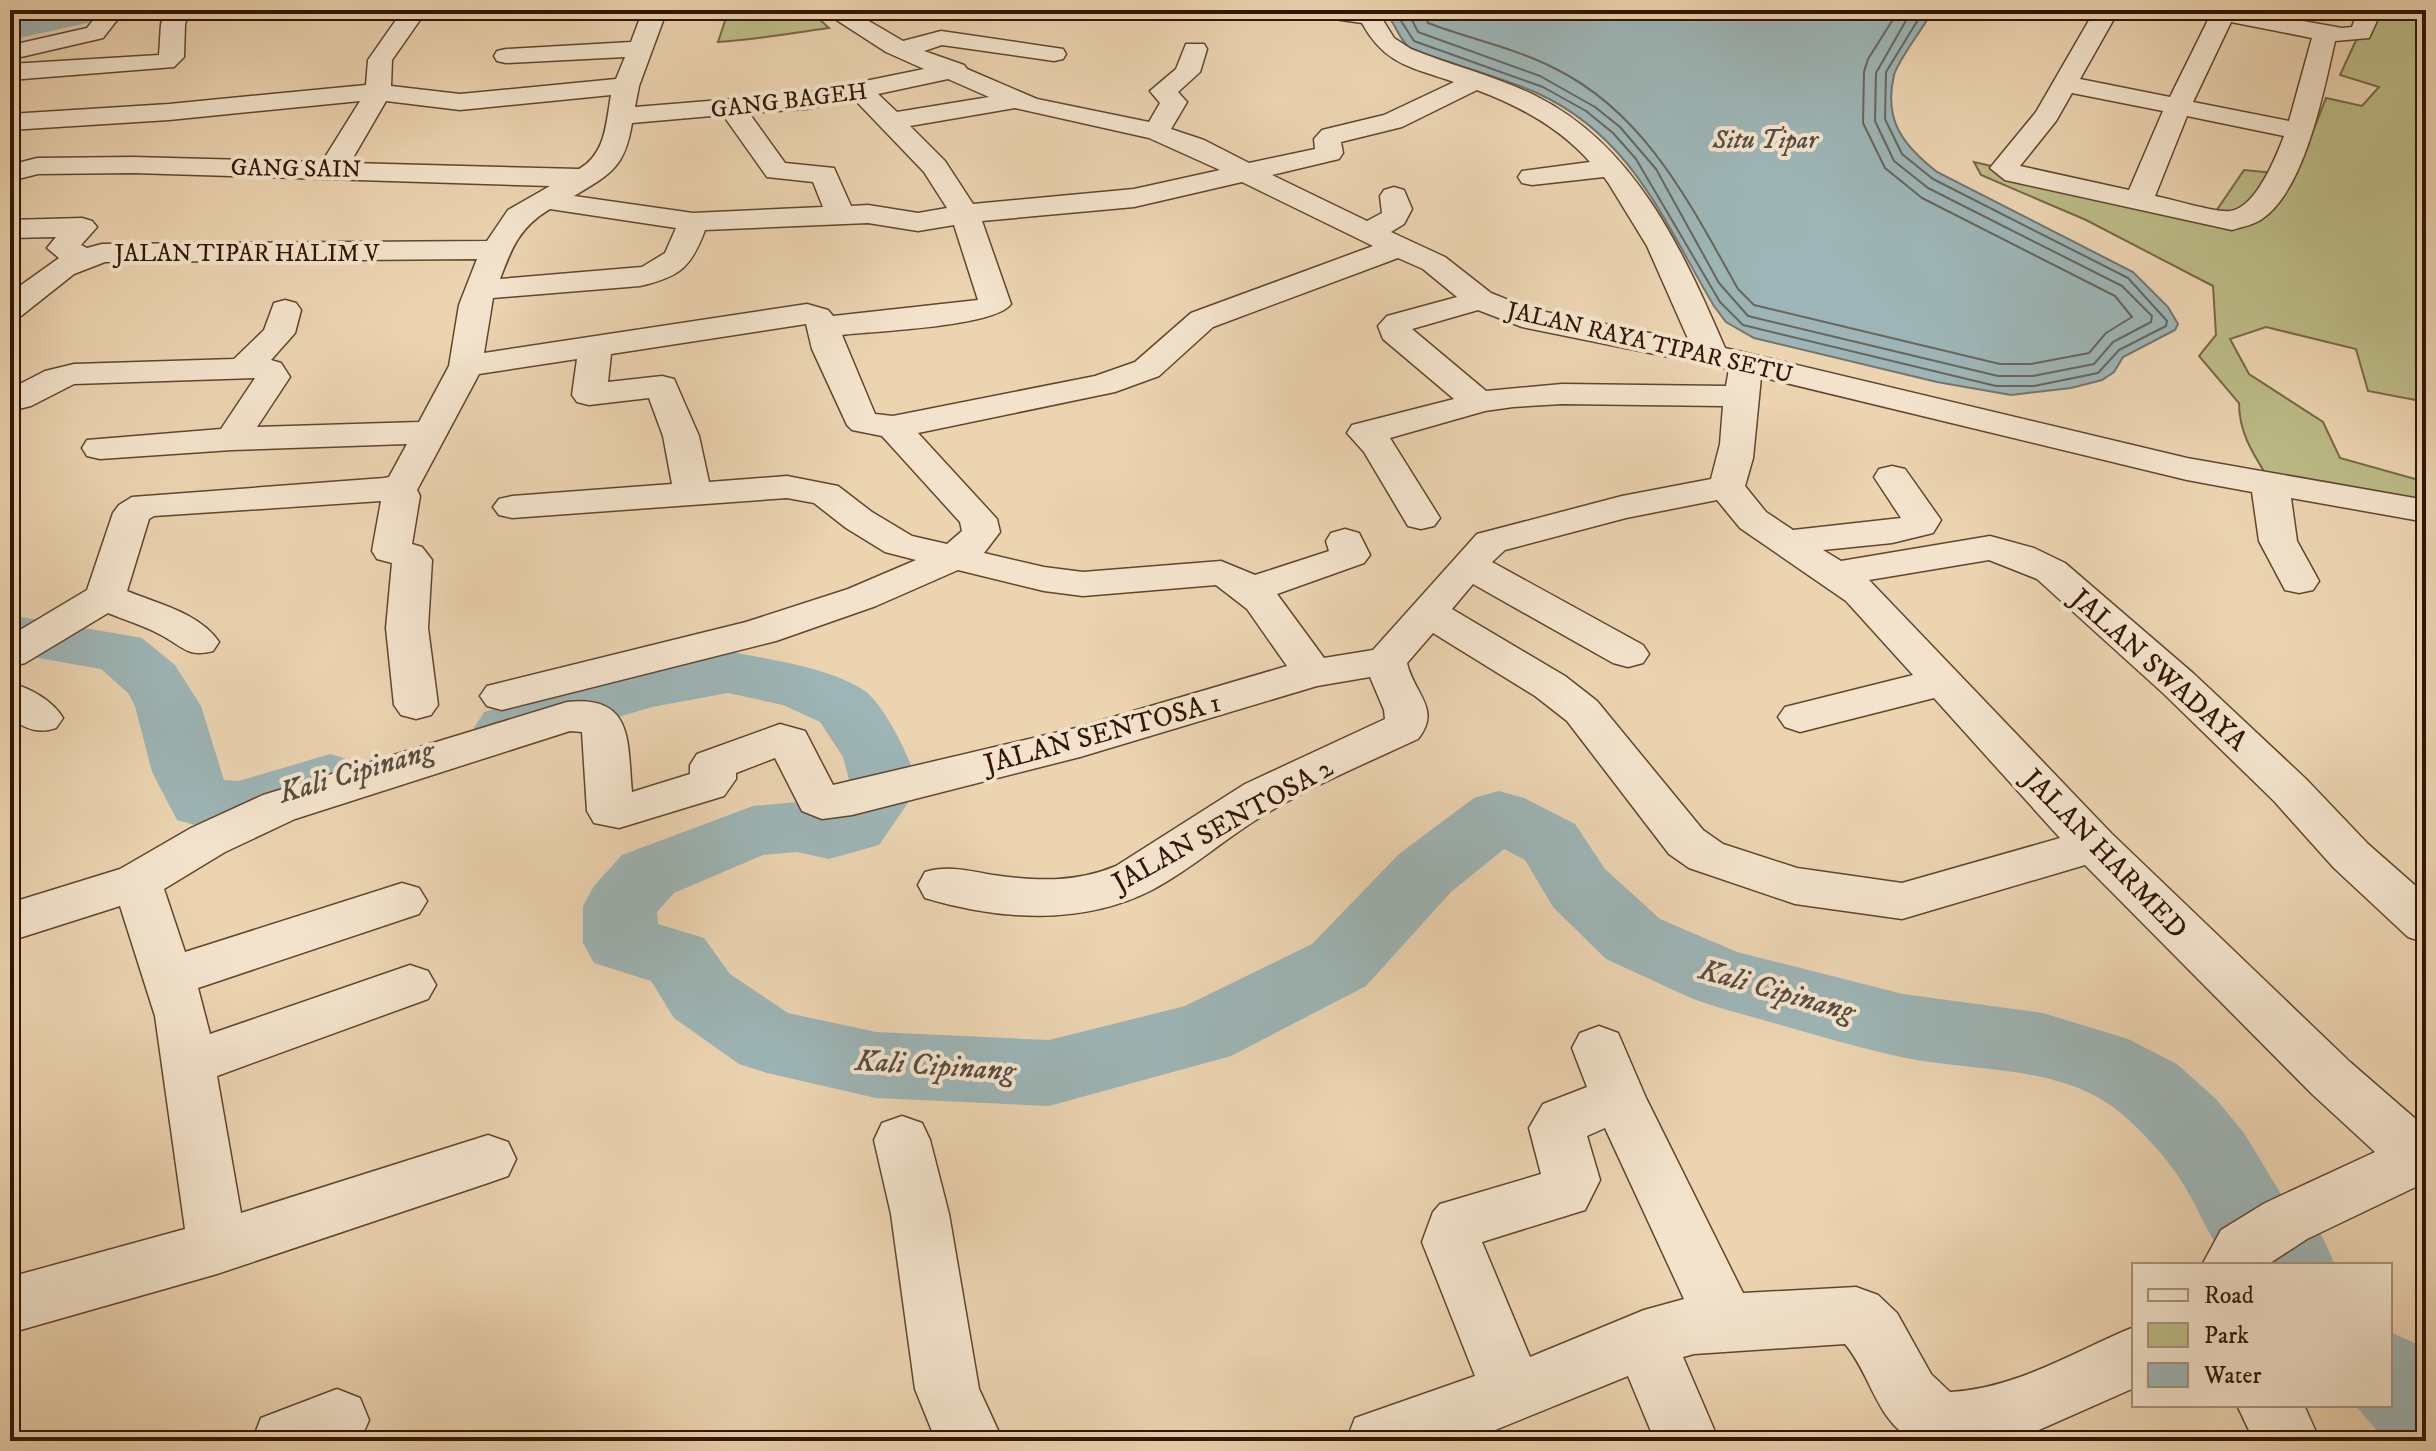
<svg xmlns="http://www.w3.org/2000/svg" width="2436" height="1451" viewBox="0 0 2436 1451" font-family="'IM FELL DW Pica',serif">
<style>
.green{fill:#bcbc88;stroke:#786845;stroke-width:2}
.water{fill:#9db5b6;stroke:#73756e;stroke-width:2}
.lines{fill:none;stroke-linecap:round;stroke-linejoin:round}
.shore{stroke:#68655c;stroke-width:2}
.river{fill:#9db5b6;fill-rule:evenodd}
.minor-casing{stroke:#61452e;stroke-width:3}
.minor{fill:#f3e3cc;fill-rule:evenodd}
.labels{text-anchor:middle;stroke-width:8;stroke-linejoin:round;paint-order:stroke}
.far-street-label{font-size:24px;fill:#331502;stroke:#f3e3cc}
.far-water-label{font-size:26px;font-style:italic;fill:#584d41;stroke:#f3e3cc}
.street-label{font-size:28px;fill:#331502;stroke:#f3e3cc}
.water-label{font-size:30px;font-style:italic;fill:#584d41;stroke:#f3e3cc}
</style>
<rect width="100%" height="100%" fill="#ecd4b1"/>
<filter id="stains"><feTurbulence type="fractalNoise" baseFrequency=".0025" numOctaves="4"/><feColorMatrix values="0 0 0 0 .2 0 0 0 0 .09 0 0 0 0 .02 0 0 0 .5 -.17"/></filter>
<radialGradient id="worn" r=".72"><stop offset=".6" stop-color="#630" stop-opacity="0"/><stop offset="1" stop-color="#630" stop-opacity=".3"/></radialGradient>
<g class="green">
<path d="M724 10H809L829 28C791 33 756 40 718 42L728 12Z"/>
<path d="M2370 10H2426V402L2368 391 2356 349 2266 327 2230 339 2249 374 2323 422 2340 458 2426 482V509L2270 481C2254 455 2239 434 2239 403L2199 356 2216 335 2213 286 2086 220 1981 175 1974 162 2212 217 2244 170 2296 175 2326 98 2362 106 2379 87 2340 75Z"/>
</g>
<path class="water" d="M1374 10H1933C1924 27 1898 60 1894 75 1883 121 1904 146 1937 172L2133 272 2168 307 2178 324 2175 330 2123 357 2114 372 2102 380 2071 388 2011 395 1937 382 1754 338 1726 322 1714 306C1664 222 1632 136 1537 93 1496 75 1452 65 1410 48 1394 36 1397 14 1374 10Z"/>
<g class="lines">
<g class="shore">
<polyline points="1394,10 1414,41 1543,87 1586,111 1613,133 1636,159 1720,302 1743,325 1996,386 2034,386 2098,373 2119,350 2166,326 2167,321 2128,278 1933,179 1902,154 1885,119 1886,72 1924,10"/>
<polyline points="1407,10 1418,32 1540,76 1595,107 1620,127 1656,169 1719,283 1748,316 1998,376 2033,376 2094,364 2113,342 2151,322 2152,316 2122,286 1928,188 1894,161 1875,121 1876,73 1912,10"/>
<path d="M1422 10 1428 23C1470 39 1515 48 1554 68 1646 113 1690 204 1738 289L1754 305 2000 364H2031L2089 353 2106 333 2132 317 2115 296 1922 198 1885 168 1863 123 1864 72 1868 59 1899 10"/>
</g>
<g class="river">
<polygon points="51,10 119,10 114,17 10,40 10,18"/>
<polygon points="10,615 142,638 175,665 201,706 224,780 239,781 330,754 354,761 364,778 354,795 239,829 202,827 177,820 152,772 135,706 128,693 101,669 10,653"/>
<path d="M728 651C769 660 830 667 865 691 886 707 912 762 919 787L879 845 829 859 797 852 763 855 674 893 657 912 658 924 704 938 730 974 788 1013 876 1032 1049 1040 1185 1006 1312 944 1399 854 1474 798 1499 791 1524 798 1575 824 1605 869 1660 919 1737 952 1903 994 2043 1013 2128 1039 2177 1064 2216 1099 2244 1133 2284 1199 2322 1236 2335 1265H2232C2211 1243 2201 1213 2185 1187 2169 1160 2146 1135 2122 1114 2062 1063 1974 1073 1901 1057 1841 1044 1780 1024 1720 1008L1693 999 1606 959 1553 907 1525 860 1504 849 1451 892 1366 986 1231 1056 1049 1106 876 1098 767 1073 739 1064 674 1018 651 981 594 963 583 943V906L594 886 622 855 753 806 797 802 830 808 850 784 843 757 820 722 783 705 728 693 652 707 507 750 484 744 474 728 484 712 646 666Z"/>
<polygon points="2390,1332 2426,1348 2426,1441 2386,1441 2355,1405 2390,1405"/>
</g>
<g class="minor-casing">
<g id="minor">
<polygon points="101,10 143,10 139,15 117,20 103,38 21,57 10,52 12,45 87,28"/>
<polygon points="166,10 190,10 185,24 184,57 174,67 10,80 10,64 159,55 161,24"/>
<path d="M403 10H427L392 60 391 86 460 94 616 79 625 57 506 63 497 61 494 56 497 51 506 49 631 42 643 10H667L639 86 635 107 806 93 924 69 886 52 821 10H850L903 41 941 31 1063 49 1066 54 1063 59 1054 61 942 45 924 51 964 65 967 69 1037 99 1149 122 1160 103 1150 91 1176 69 1186 44H1204L1207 49 1200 72 1178 92 1187 102 1171 129 1204 140 1249 163 1315 149 1314 139 1322 130 1384 115 1454 82C1411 67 1385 65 1362 23L1307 15 1303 10H1370L1378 12 1394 38 1411 49C1452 66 1496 76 1536 96 1636 146 1683 251 1725 348L2187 458 2426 500V522L2291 498 2297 541 2319 581 2313 590 2299 593 2285 590 2259 541 2252 492 2187 480 1761 377 1753 458 1745 486 1766 512 1793 530 1901 518 1874 477 1879 469 1892 466 1905 469 1941 520 1933 533 1892 543 1823 550 1841 561 1990 536 2034 548 2065 563 2194 674 2306 779 2368 844 2426 895V943L2408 937 2334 868 2274 801 2164 694 2037 579 1989 560 1869 580 2111 833 2350 1062 2426 1128V1182L2307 1239 2267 1265H2202L2221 1230 2265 1203 2375 1152 2312 1094 2085 865 1902 919 1795 904 1689 868 1669 854 1567 721 1535 696 1433 633 1407 663C1414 694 1442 709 1418 739 1364 764 1309 787 1259 818 1222 841 1190 870 1152 890 1082 926 998 920 925 898L918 885 925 872C948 865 969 871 993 875 1036 881 1076 883 1116 866L1245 784 1385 719 1384 710 1370 677 1317 686 1080 757 852 815 822 819 802 811 775 758 736 773V779L724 796 619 828 594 823 587 811 582 732 570 731 295 819 225 852 164 889 185 952 402 883 419 888 427 901 419 914 198 988 210 1034 410 965 428 971 436 985 428 999 217 1076 241 1213 488 1135 508 1142 516 1159 508 1176 488 1183 217 1274 10 1333V1277L185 1229 155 1016 120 906 10 941V903L120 869 191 828 263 795 567 702C635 695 627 743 632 792L690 774V765L697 754 780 724 805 731 833 785 1076 728 1287 666 1247 609 1216 585 1083 596 1044 591 958 570 876 606 776 641 502 710 487 706 480 696 487 686 746 622 848 589 916 560 885 552 846 528 814 503 787 498 512 518 499 515 493 507 499 499 512 496 672 484 663 436 649 398 589 405 577 402 572 395 577 359 479 374 417 490 420 496 412 544 422 547 432 560 428 628 438 705 431 715 416 719 401 715 394 705 386 628 392 563 377 559 372 551 381 501 154 516 149 519 127 591C158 604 200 613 219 642L213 651C188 658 182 646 161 635 145 626 125 620 108 613L25 663 10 667V636L87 590 113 513 119 505 132 497 384 478 389 477 407 444 232 450 100 459 87 456 82 448 87 440 221 429 255 378 74 384 31 406 10 411V389L45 371 74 364 234 359 264 330 274 303 285 300 296 303 301 310 295 333 271 360 281 363 290 377 257 427 419 422 449 366 459 305 477 259 105 262 74 274 21 316 10 319V293L59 258 47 248 56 237 10 238V220L82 218 92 221 97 227 81 245 87 248 102 244 487 241 508 210 550 186 133 173 38 174 10 181V165L37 158 133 157 322 162 360 101 169 120 10 130V114L169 104 366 85 368 60ZM948 79 989 97 897 112 878 94ZM1477 90C1520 106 1560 128 1590 162L1522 171 1518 177 1522 183 1532 185 1604 177 1609 184 1647 246 1689 341 1531 309 1491 293 1445 257 1391 232 1404 224 1412 209 1404 190 1394 187 1384 190 1380 196 1382 213 1367 221 1272 175 1339 159 1343 153 1341 142 1402 127ZM611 95C606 123 606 154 579 169L350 163 386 101 460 110ZM854 99 924 172 947 208 918 213 868 205 851 206 834 168 785 163 749 113 806 109ZM1015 108 1149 138 1220 170 1134 189 973 204 945 161 910 126ZM723 115 767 177 813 182 823 207 693 213 574 196C611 174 625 167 632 123ZM1242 182 1373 246 1191 313 1135 362 1095 376 893 416 875 414 842 335C874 331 995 327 1011 304L982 221 1134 207ZM550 209 676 228 665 253 642 267 500 279C512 247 520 227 550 209ZM868 223 918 231 954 225 978 300 833 316 828 310 807 304 484 353 493 298 640 286C679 277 691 268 705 230ZM1398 258 1423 269 1457 297 1387 316 1378 326 1383 339 1454 399 1352 425 1347 433 1364 452 1408 526 1421 529 1434 526 1440 518 1390 438 1485 411 1513 407 1562 404 1723 406 1720 444 1711 479 1622 496 1477 534 1373 650 1324 658 1277 594 1364 563 1370 555 1359 533 1345 529 1331 533 1326 541 1329 551 1255 575 1221 561 1083 572 1044 567 984 553 1000 532 997 519 918 433 1115 392 1159 376 1213 327ZM1478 310 1522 327 1729 369 1726 386 1562 384 1486 391 1412 329ZM806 324 812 349 847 425 852 430 882 436 960 522 962 531 947 544 912 536 872 512 838 486 787 476 709 482 699 436 674 379 662 376 608 382 611 354ZM1717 500 1740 528 1846 601 1913 675 1785 707 1778 717 1785 727 1800 732 1934 698 2060 838 1902 883 1797 868 1723 844 1703 830 1597 701 1565 676 1452 609 1473 584 1613 663 1628 667 1643 663 1649 654 1643 645 1492 562 1505 550 1626 518Z"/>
<polygon points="1088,10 1084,15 1058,16 1054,11"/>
<path d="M2095 10H2119L2080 79 2170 97 2209 18 2195 15 2191 10H2240L2342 28 2352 27 2358 10H2382L2369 38 2335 41C2324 90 2305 190 2262 219 2254 225 2241 227 2232 230L2005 180 1990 168 2036 112ZM2231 22 2312 38 2289 121 2193 102ZM2072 93 2163 111 2129 190 2020 166 2056 121ZM2187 116 2284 136C2276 157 2256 208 2230 211 2216 213 2172 199 2155 196Z"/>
<path d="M10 683C30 688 52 700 63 718L56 728C37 734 27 729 10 718Z"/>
<path d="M1599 1026 1618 1033 1646 1098 1743 1293 1856 1287 1878 1295 1897 1313 1931 1374 1950 1392C2016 1389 2075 1351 2134 1327V1388L2014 1441H1914C1875 1419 1872 1376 1845 1344L1694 1354 1683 1357 1719 1441H1655L1628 1376 1468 1441H1346L1355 1418 1475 1376 1422 1242 1433 1212 1440 1204 1541 1174 1529 1128 1543 1104 1587 1087 1572 1048 1580 1033ZM1605 1128 1684 1299 1644 1310 1530 1357 1482 1242 1585 1210 1600 1180 1587 1136Z"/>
<polygon points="902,1116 922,1123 930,1140 949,1214 979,1389 1003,1441 936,1441 915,1389 891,1214 874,1140 882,1123"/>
<polygon points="337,1389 360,1398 369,1420 360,1441 252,1441 261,1418"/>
<polygon points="2237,1405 2304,1405 2320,1441 2254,1441"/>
</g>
</g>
<use href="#minor" class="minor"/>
</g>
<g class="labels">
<g class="far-street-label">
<text transform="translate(789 100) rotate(-7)" y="8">GANG BAGEH</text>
<text transform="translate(296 168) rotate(1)" y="8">GANG SAIN</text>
<text x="247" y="261">JALAN TIPAR HALIM V</text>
<text transform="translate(1650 342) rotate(13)" y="8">JALAN RAYA TIPAR SETU</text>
</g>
<g class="far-water-label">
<text x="1765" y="148">Situ Tipar</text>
</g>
<g class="street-label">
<text transform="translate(2160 669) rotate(42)" y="10">JALAN SWADAYA</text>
<text transform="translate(1102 732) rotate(-15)" y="10">JALAN SENTOSA 1</text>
<text transform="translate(1222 824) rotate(-29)" y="10">JALAN SENTOSA 2</text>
<text transform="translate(2106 853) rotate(46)" y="10">JALAN HARMED</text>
</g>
<g class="water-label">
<text transform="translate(356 771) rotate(-16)" y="10">Kali Cipinang</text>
<text transform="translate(1777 990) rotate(16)" y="10">Kali Cipinang</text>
<text transform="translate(935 1065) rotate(4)" y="10">Kali Cipinang</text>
</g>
</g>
<rect width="2436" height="1451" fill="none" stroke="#ecd4b1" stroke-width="40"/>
<rect x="12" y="12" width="2412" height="1427" fill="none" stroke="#331502" stroke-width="4"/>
<rect x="20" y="20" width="2396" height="1411" fill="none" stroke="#331502" stroke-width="2"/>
<rect x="2132" y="1263" width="260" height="144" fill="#f3e3cc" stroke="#a6917b" stroke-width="2"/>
<rect x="2148" y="1289" width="40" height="12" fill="#f3e3cc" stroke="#a6917b" stroke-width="2"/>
<text x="2204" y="1303" font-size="24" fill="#331502">Road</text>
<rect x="2148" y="1323" width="40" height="24" fill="#bcbc88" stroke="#a6917b" stroke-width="2"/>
<text x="2204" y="1343" font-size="24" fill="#331502">Park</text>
<rect x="2148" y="1363" width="40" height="24" fill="#9db5b6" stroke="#a6917b" stroke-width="2"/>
<text x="2204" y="1383" font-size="24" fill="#331502">Water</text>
<rect width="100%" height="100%" filter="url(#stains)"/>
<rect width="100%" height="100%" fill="url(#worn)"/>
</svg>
